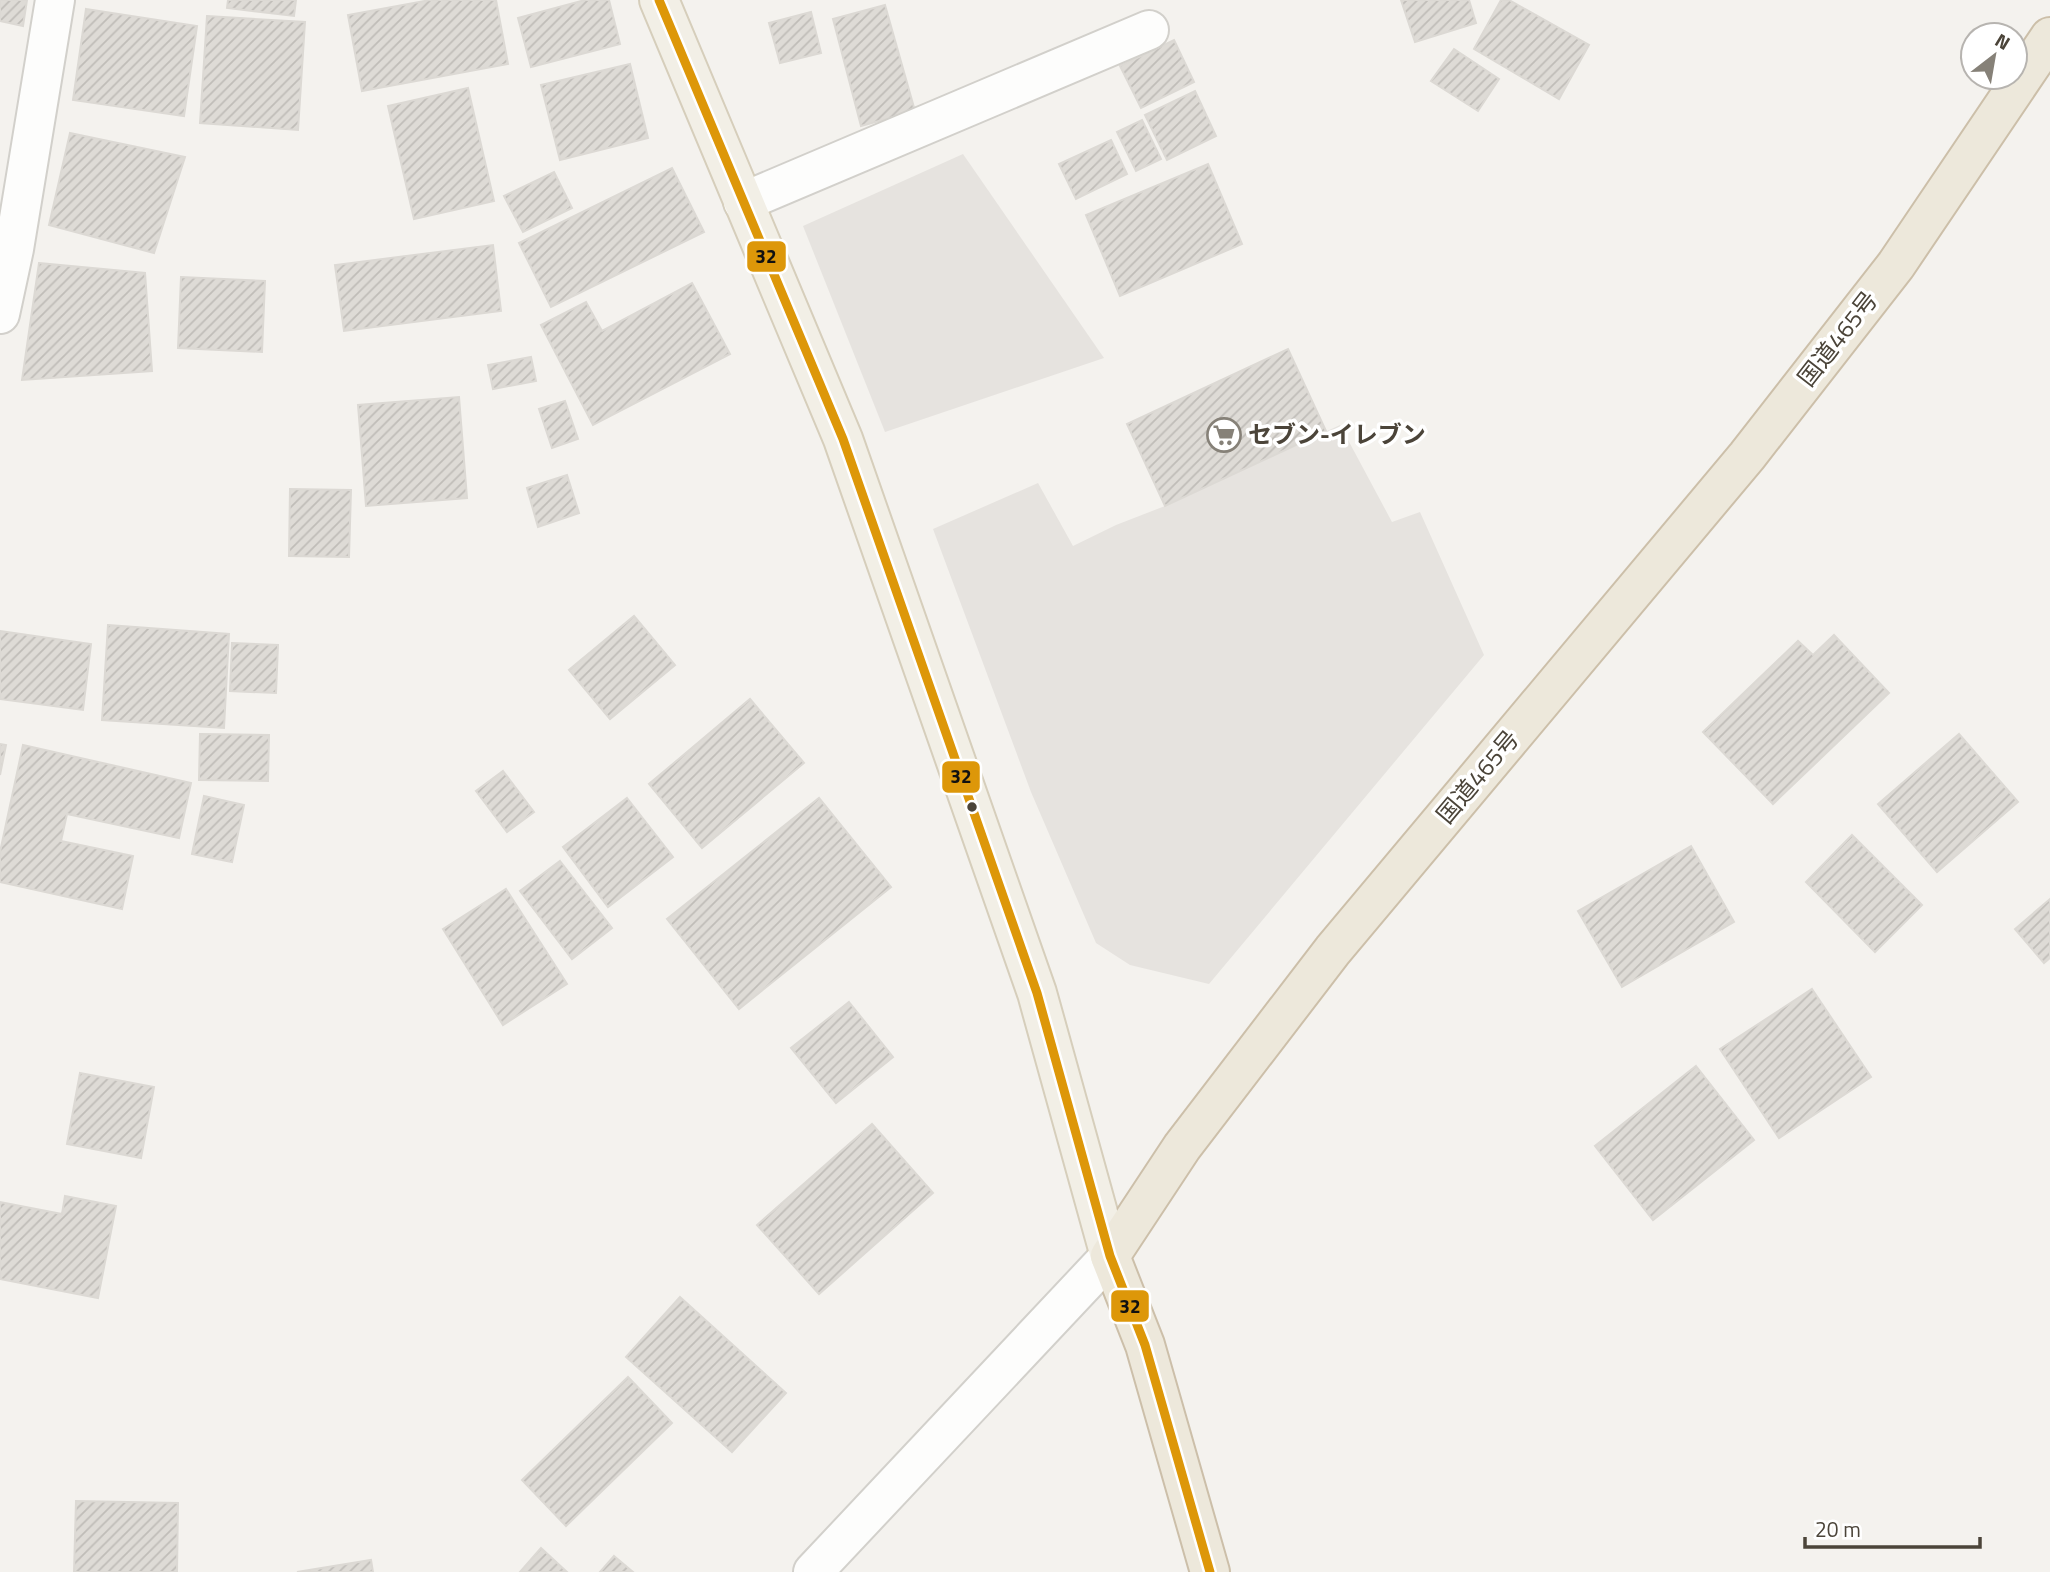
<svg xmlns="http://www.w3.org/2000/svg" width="2050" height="1572" viewBox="0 0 2050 1572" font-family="'Titillium Web','Noto Sans JP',sans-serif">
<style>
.parking{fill:#e6e3df}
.building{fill:url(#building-hatch);stroke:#dcd9d4;stroke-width:2}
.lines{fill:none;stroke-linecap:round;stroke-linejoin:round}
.minor-casing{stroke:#d2d0cb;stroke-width:42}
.major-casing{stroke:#d6cebb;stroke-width:42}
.highway-casing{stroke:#ccbfa9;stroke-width:42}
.minor{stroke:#fdfdfc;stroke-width:38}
.major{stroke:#f2efe6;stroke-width:38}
.highway{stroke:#ede8db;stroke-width:38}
.bus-1-casing{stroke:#fff;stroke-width:14}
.bus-1{stroke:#dd9709;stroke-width:9}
.bus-dot{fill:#4b4439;stroke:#fff;stroke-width:2.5}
.labels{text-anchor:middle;stroke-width:7;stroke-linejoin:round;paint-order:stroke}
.street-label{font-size:24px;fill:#4b4439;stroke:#fff}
.poi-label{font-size:24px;font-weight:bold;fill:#4b4439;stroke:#fff;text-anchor:start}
.line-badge{stroke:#fff;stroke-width:2.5}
.pale-badge-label{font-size:19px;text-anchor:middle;font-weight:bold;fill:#111}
</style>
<defs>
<pattern id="building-hatch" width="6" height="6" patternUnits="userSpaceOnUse" patternTransform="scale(1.75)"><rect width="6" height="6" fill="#dedbd6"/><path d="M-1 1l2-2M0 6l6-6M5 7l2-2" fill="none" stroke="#c0bdb8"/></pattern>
</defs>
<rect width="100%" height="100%" fill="#f4f2ee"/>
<g class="parking">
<polygon points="963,154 1104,358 885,432 803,226"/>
<polygon points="1340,425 1392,522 1420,512 1484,655 1209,984 1130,965 1096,943 1031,792 933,529 1038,483 1073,546 1116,525 1165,506"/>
</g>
<g class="building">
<polygon points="0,0 27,0 23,26 0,21"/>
<polygon points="228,0 296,0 294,16 227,8"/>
<polygon points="430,0 496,0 508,64 362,91 348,15"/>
<polygon points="585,0 609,0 620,44 531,67 518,18"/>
<polygon points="1401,0 1469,0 1476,23 1415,42"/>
<polygon points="1501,0 1509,0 1589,45 1559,99 1474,49"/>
<polygon points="885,5 915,111 861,126 833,19"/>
<polygon points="86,9 197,26 184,116 73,100"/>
<polygon points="811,12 821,53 780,63 769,23"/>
<polygon points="207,16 305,22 298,130 200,123"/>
<polygon points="1174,40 1194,82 1141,108 1120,66"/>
<polygon points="1454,49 1499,79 1478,111 1431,81"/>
<polygon points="630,64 648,138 560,160 541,85"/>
<polygon points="468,88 494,201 414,219 388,106"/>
<polygon points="1195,91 1216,136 1167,160 1145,115"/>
<polygon points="1142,120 1161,159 1136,171 1117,132"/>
<polygon points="70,133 185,157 154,253 49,225"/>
<polygon points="1111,140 1127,174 1076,199 1059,164"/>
<polygon points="1208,164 1242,244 1120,296 1086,215"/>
<polygon points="672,168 704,232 551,307 519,243"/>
<polygon points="554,172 572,208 523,232 504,196"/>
<polygon points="493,245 501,311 344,331 335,265"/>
<polygon points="39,263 145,273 152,371 22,380"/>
<polygon points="181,277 265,281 262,352 178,348"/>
<polygon points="692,283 730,354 593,425 541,325 586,302 602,331"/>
<polygon points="1288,349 1326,431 1165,506 1127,424"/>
<polygon points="531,357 536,381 493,389 488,365"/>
<polygon points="459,397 467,498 366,506 358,405"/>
<polygon points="565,401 578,439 552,448 539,409"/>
<polygon points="567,475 579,513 538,527 527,488"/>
<polygon points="290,489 351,490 349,557 289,556"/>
<polygon points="634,616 675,665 610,719 569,670"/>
<polygon points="108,625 229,634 224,728 102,720"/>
<polygon points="0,631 91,644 83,710 0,699"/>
<polygon points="1834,635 1889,693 1773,804 1703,732 1798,641 1813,655"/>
<polygon points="232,643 278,645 276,693 230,691"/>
<polygon points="750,699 804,763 702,848 649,784"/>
<polygon points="200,734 269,735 268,781 199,780"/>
<polygon points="1959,734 2018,802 1937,872 1878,804"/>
<polygon points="0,744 6,745 0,775"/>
<polygon points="23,745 191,783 179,838 67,814 61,841 133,856 122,909 0,882 0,852"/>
<polygon points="503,771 534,812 507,832 476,791"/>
<polygon points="204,796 244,805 232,862 192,854"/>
<polygon points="627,798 673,857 608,907 563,847"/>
<polygon points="819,798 891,887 739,1009 667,919"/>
<polygon points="1852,835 1922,905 1875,952 1806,882"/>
<polygon points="1691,846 1734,922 1622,987 1578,911"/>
<polygon points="560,861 612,928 572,959 520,891"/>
<polygon points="506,889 567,984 503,1025 443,929"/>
<polygon points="2050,899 2050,958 2044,963 2015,929"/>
<polygon points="1812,989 1871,1077 1779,1138 1720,1049"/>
<polygon points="849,1002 893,1057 836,1103 791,1048"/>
<polygon points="1696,1066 1754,1140 1653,1220 1595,1146"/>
<polygon points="80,1073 154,1087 141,1158 67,1144"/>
<polygon points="872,1124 933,1193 819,1294 757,1225"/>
<polygon points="65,1196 116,1206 98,1298 0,1279 0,1202 62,1214"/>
<polygon points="680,1297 786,1393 732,1452 626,1357"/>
<polygon points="628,1377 672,1423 566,1526 522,1480"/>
<polygon points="76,1501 178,1503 177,1572 74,1572"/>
<polygon points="541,1548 567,1572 520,1572"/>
<polygon points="614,1556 633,1572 600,1572"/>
<polygon points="371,1560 373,1572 297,1572"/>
</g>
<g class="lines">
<g class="minor-casing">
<g id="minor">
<polyline points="743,202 1149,30"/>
<polyline points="0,314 14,249 55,0"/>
<polyline points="813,1572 1110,1256"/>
</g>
</g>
<g class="major-casing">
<polyline id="major" points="659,0 843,439 1037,993 1110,1256"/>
</g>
<g class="highway-casing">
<polyline id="highway" points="1210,1572 1145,1345 1110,1256 1182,1147 1333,950 1747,456 1896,265 2050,37"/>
</g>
<use href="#minor" class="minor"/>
<use href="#major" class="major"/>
<use href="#highway" class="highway"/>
<g class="bus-1-casing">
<polyline id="bus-1" points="659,0 843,439 1037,993 1110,1256 1145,1345 1210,1572"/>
</g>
<use href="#bus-1" class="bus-1"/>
</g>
<defs>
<g id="supermarket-ring" transform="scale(1.75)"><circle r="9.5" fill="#fff" stroke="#868178" stroke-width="1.5"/><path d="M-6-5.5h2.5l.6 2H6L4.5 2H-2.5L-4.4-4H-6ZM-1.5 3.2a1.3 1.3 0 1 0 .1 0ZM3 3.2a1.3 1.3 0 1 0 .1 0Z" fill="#868178"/></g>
</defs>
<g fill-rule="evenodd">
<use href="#supermarket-ring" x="1224" y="435"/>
</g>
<circle class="bus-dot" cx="972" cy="807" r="6"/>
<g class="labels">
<g class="street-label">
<text transform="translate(1838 339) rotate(-52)" y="8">国道465号</text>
<text transform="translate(1478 777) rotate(-50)" y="8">国道465号</text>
</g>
<g class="poi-label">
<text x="1248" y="443">セブン-イレブン</text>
</g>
</g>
<g class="line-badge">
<rect x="746" y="240" width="41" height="33" rx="7" fill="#dd9709"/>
<rect x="941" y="760" width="40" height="34" rx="7" fill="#dd9709"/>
<rect x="1110" y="1289" width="40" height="34" rx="7" fill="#dd9709"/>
</g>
<g class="pale-badge-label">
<text x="766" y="263">32</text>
<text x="961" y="783">32</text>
<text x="1130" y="1313">32</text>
</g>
<g transform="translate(1994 56) rotate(31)"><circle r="33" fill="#ffffff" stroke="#b7b4b0" stroke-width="2"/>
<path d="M0-5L12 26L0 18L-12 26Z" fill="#868178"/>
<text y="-10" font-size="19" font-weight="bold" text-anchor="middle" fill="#4b4439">N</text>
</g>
<path d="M1805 1537v10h175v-10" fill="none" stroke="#4b4439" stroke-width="3.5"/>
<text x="1815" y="1537" font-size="21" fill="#4b4439" stroke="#ffffff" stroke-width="5" paint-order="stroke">20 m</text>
</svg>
